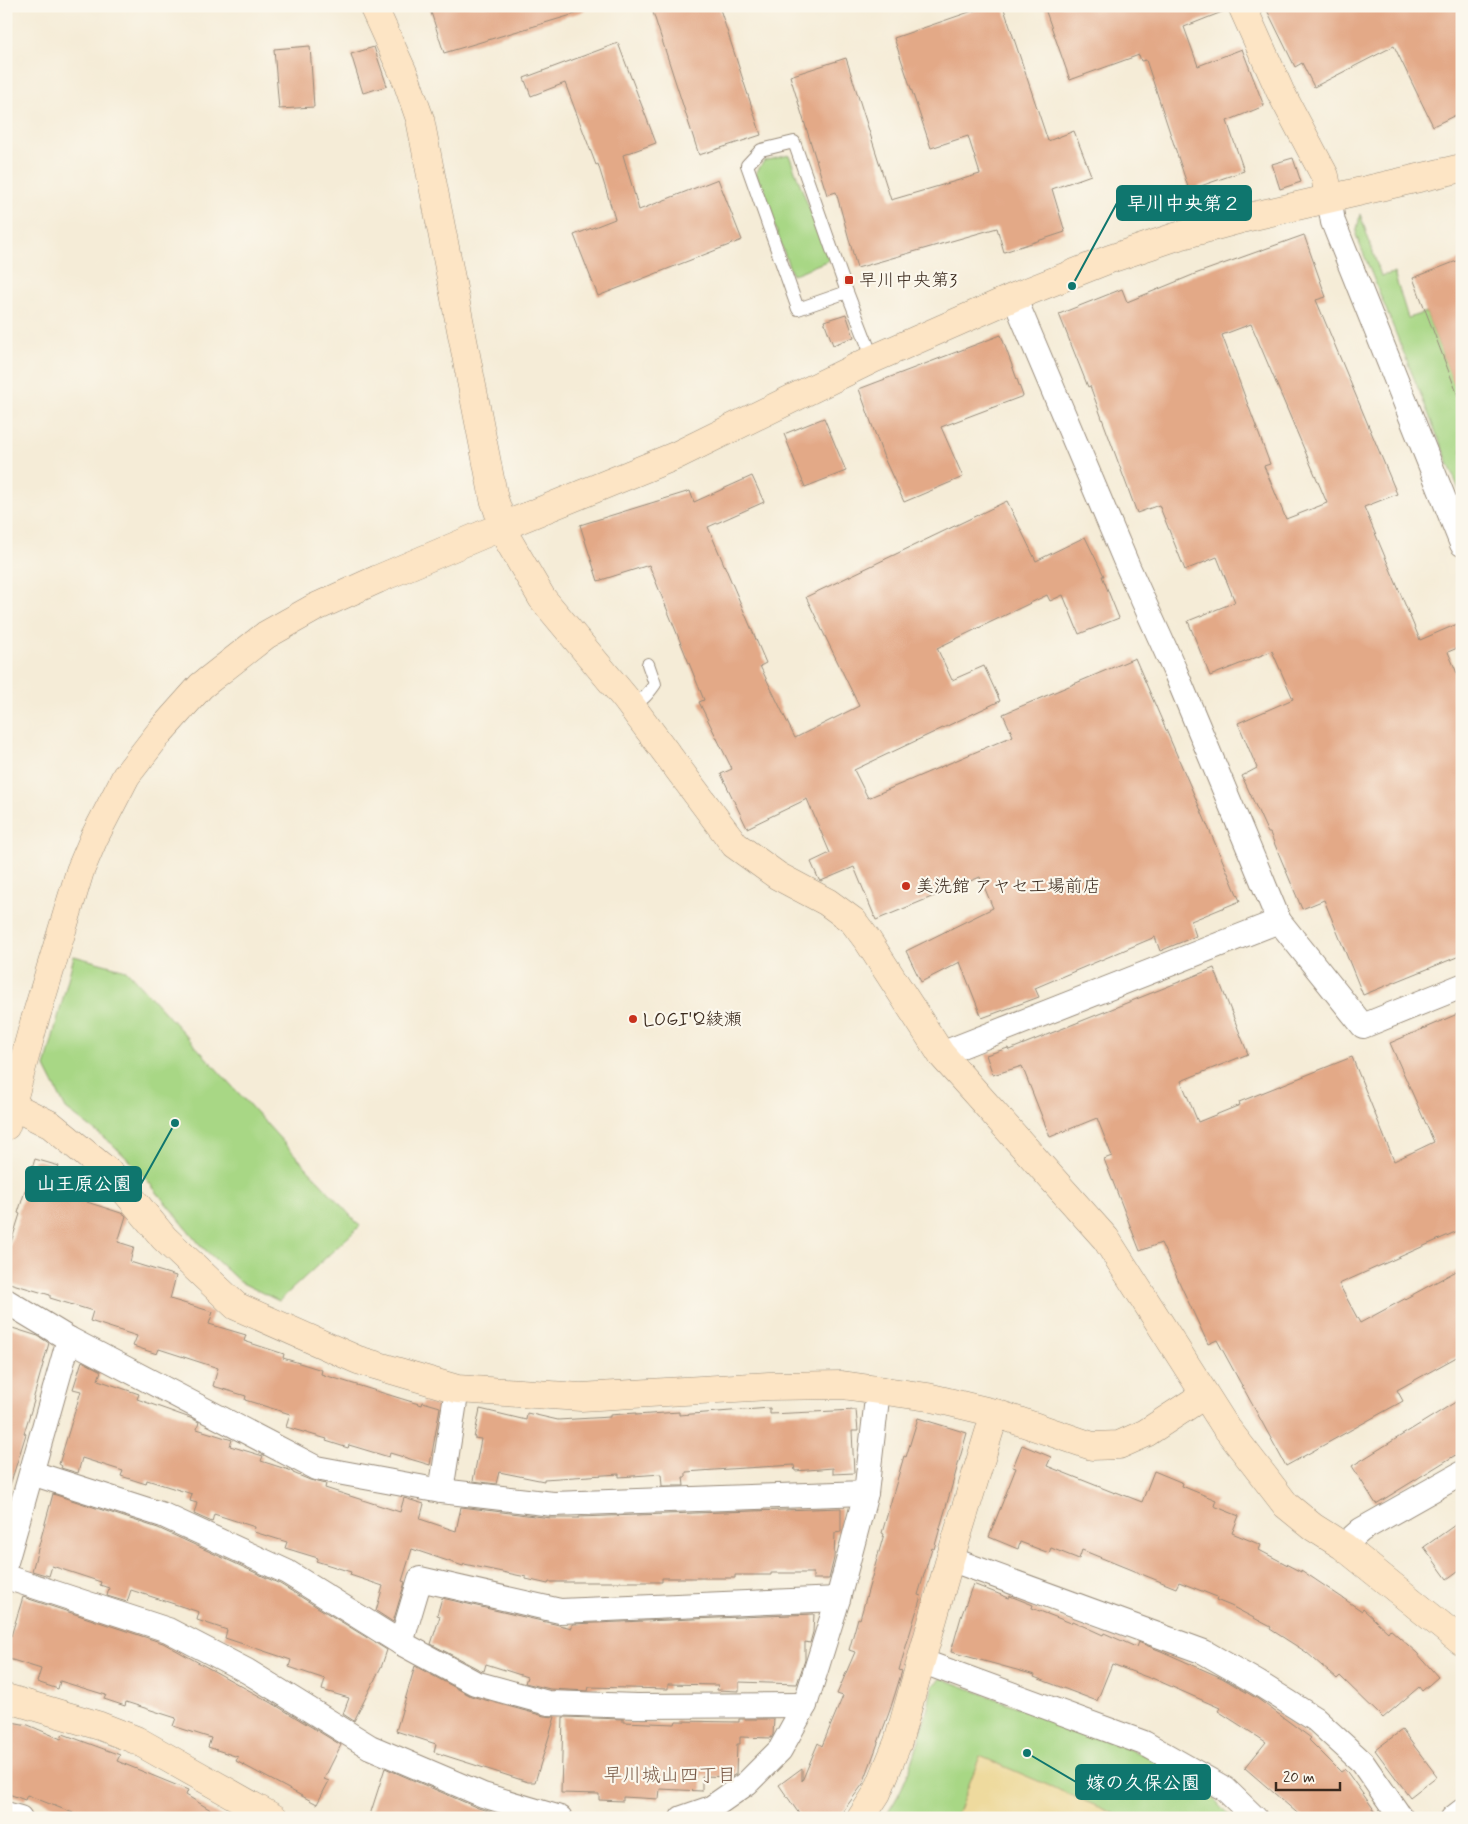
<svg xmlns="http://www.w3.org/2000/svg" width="1468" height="1824" viewBox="0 0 1468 1824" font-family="Mynerve,'Klee One',sans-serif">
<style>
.green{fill:#a8d785;stroke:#728052}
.sand{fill:#eeda9e;stroke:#94825e}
.building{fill:#e3a987;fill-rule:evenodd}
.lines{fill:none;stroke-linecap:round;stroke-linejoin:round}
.lane-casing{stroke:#988b7a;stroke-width:14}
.street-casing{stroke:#988b7a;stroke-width:26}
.secondary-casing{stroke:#988b7a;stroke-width:29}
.lane{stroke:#fff;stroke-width:12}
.street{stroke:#fff;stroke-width:24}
.secondary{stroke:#fde5c5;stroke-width:28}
.poi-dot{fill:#c8321e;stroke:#fbf7ec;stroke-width:2}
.labels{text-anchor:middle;stroke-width:4.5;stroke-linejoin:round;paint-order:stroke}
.poi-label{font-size:18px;fill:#3b2a1e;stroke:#fbf7ec;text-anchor:start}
.neighbourhood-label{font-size:19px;fill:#765643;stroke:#fbf7ec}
.leader{fill:none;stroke:#0f766e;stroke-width:2}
.callout-dot{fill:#0f766e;stroke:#fbf7ec;stroke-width:2}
.callout{fill:#0f766e;stroke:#0f766e;stroke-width:2}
.callout-label{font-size:19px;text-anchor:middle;font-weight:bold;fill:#fff}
</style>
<rect width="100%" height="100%" fill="#fbf7ec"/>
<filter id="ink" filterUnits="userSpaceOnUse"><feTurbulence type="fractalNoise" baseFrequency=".02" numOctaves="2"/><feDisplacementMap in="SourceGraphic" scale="10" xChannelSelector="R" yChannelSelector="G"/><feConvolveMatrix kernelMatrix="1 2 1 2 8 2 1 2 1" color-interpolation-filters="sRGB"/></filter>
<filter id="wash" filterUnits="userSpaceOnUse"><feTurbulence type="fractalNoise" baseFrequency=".0096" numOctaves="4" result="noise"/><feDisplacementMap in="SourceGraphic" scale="20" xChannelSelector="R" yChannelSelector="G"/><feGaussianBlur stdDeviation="1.12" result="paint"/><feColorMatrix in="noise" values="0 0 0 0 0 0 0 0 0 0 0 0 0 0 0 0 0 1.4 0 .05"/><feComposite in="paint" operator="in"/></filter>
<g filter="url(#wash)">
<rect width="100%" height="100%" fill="#f5ecd7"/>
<g class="green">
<polygon points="789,155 829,260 792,275 756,173 764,161"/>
<polygon points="1360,214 1381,276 1394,273 1408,318 1426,312 1462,404 1462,497 1356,235"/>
<polygon points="74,956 126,970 360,1226 279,1301 240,1282 201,1246 137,1168 111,1143 66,1109 45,1067"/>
<path d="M941 1678 1155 1759 1202 1787 1233 1818H884C912 1780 922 1730 933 1685Z"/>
</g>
<polygon class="sand" points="980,1756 1124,1818 956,1818"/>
<g id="blocks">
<g class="building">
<polygon points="429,6 584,6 585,11 444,53"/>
<polygon points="651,6 719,6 761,135 699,155"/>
<polygon points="987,6 1003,6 1048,141 1074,131 1091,175 1052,189 1065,232 1004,252 997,228 857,268 836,192 827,195 790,76 846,58 891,200 980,174 968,136 931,148 894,38"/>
<polygon points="1044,6 1227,6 1227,10 1184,27 1198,66 1242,49 1264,106 1227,121 1244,171 1189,190 1146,60 1141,61 1139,55 1070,80"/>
<polygon points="1265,6 1462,6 1462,112 1433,126 1394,46 1314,87 1302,63 1295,67"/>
<polygon points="618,43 656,143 623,155 639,210 718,179 742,240 598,296 574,235 615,219 598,164 596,165 565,83 531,96 524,78"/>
<polygon points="310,46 314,107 279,109 274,49"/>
<polygon points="374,47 387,86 363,93 351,54"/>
<polygon points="1293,158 1301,182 1280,189 1272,164"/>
<path d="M1304 235 1326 297 1316 300 1397 494 1364 507 1420 640 1462 622V646L1448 652 1462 685V955L1363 995 1324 900 1302 909 1270 833H1268L1242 776 1257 768 1238 723 1293 699 1272 651 1210 676 1188 621 1235 602 1217 557 1185 570 1159 505 1137 513 1090 386 1088 387 1059 314 1122 289 1127 302 1195 274ZM1251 324 1327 503 1286 519 1264 466 1270 464 1222 335Z"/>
<polygon points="1462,259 1462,400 1460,401 1413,278"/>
<polygon points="846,314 854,337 833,345 824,321"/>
<polygon points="1001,335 1023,396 941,427 963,477 904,502 884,458 859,389"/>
<polygon points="824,418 846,471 805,487 784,434"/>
<polygon points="752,476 764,502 708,527 766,663 760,666 795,738 859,706 806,597 1007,501 1036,561 1085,537 1104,576 1102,576 1119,618 1079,634 1063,595 1050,601 1047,595 937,648 952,680 984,666 1000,701 854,770 868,798 1013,736 1003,714 1135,658 1240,901 1191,921 1196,936 1160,951 1155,937 1035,988 1039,997 982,1018 960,962 921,982 906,951 993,908 980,877 876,920 854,867 821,881 819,880 811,862 830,853 807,799 747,828 721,774 732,769 699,702 704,700 649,565 598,581 580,525 690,491 694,502"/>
<polygon points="1214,968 1248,1054 1181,1081 1198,1122 1240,1105 1239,1102 1352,1057 1394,1161 1434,1142 1390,1043 1462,1012 1462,1229 1339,1284 1360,1323 1462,1268 1462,1354 1397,1390 1403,1401 1286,1466 1217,1340 1208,1344 1161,1243 1140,1251 1104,1159 1112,1156 1097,1118 1050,1137 1022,1066 993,1075 986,1055 1008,1048 1009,1050"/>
<polygon points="35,1159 59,1166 56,1174 92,1185 87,1202 124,1214 126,1216 118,1242 134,1247 130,1262 176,1276 170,1299 213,1312 209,1324 246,1335 244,1341 284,1354 283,1358 322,1370 321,1374 422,1405 423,1402 440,1407 430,1465 390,1453 389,1457 349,1445 348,1448 326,1441 327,1439 286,1427 290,1414 245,1400 246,1396 213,1386 218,1368 159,1349 157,1354 133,1346 137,1336 90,1321 93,1311 50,1298 50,1295 6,1282 6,1258 20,1214 18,1213"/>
<polygon points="6,1326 38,1336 49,1343 33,1400 34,1401 24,1433 26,1434 10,1485 6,1484"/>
<polygon points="82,1361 101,1371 98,1380 139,1394 137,1399 193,1419 199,1422 197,1429 232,1440 230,1446 263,1456 261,1461 289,1470 293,1472 293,1473 310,1480 326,1484 325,1488 400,1512 404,1498 424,1504 420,1519 456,1531 461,1507 551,1518 579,1518 579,1517 841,1508 841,1532 835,1533 834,1558 829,1579 813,1579 813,1573 771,1573 771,1575 735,1575 735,1578 662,1578 662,1582 549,1582 548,1584 526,1579 526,1577 464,1564 463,1566 412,1549 402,1581 405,1582 393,1622 376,1611 383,1586 350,1575 351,1572 316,1561 318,1558 285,1548 287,1542 254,1532 255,1527 214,1514 212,1522 194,1514 197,1503 190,1501 192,1494 147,1480 146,1484 121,1476 123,1471 82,1458 78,1473 61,1468 62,1466 59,1464 81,1391 73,1389"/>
<polygon points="1462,1398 1462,1451 1376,1504 1352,1466"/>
<polygon points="770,1408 770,1414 856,1410 858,1431 852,1431 854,1473 833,1474 833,1468 795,1471 794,1465 729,1469 686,1472 686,1477 683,1477 684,1486 662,1486 661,1474 619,1477 619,1474 544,1479 544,1481 499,1472 496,1484 473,1481 481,1439 474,1438 480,1409 526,1420 527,1413 558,1420 610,1417 610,1415 636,1413 636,1415 679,1412 679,1415"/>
<polygon points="918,1418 967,1433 934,1549 932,1548 918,1595 921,1596 899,1670 902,1671 890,1710 863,1784 838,1818 802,1818 779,1785 802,1768 802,1781 818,1743 822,1746 843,1696 837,1694 855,1652 849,1650 858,1618 860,1619 884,1534 882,1533 904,1456 906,1457"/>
<polygon points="1022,1445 1051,1457 1047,1466 1115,1493 1116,1492 1142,1502 1154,1471 1183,1483 1182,1486 1216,1500 1214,1506 1239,1516 1232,1533 1261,1545 1259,1550 1301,1572 1301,1570 1362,1611 1363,1609 1388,1632 1390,1629 1417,1653 1438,1677 1422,1691 1419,1687 1383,1718 1340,1676 1337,1679 1306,1652 1270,1629 1271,1627 1231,1606 1216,1600 1217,1597 1179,1582 1176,1588 1082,1550 1079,1559 1051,1548 1049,1553 1020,1542 1018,1549 989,1537 1016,1468 1013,1467"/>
<polygon points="53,1494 158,1528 280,1584 387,1650 382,1665 354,1721 343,1714 349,1698 322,1690 325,1679 289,1667 291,1660 225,1638 227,1630 197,1620 199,1612 131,1590 127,1602 107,1596 109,1588 100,1585 101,1582 52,1566 49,1576 32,1571"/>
<polygon points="1462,1520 1462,1568 1447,1579 1424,1547"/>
<polygon points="973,1584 1009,1598 1010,1596 1033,1605 1032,1608 1071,1623 1072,1621 1103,1635 1104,1633 1136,1647 1138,1642 1161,1651 1222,1678 1258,1699 1311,1738 1309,1740 1341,1772 1345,1769 1380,1818 1303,1818 1245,1768 1266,1742 1218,1711 1220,1708 1152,1678 1152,1679 1112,1664 1097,1701 1034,1677 1035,1675 951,1652 961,1617"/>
<polygon points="23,1597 163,1643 272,1703 341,1745 324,1779 329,1781 317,1804 236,1761 238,1757 208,1747 211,1738 173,1726 176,1718 126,1702 125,1706 104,1699 106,1695 60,1681 58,1689 37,1682 41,1669 6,1658 6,1634 11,1636"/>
<polygon points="442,1598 572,1628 572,1624 814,1614 813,1632 810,1643 805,1642 805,1660 797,1684 739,1682 739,1691 717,1690 718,1685 668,1684 668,1689 589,1687 588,1691 550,1689 525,1683 527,1677 486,1664 484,1671 480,1670 431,1644 440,1616 437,1615"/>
<polygon points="415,1666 471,1696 544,1716 555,1717 535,1782 528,1782 434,1752 436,1744 396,1731"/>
<polygon points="563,1717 623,1719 623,1722 675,1724 676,1721 739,1722 739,1719 774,1719 773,1735 771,1738 740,1737 740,1744 737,1744 736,1774 731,1777 702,1776 702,1791 660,1789 659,1799 623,1797 623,1801 599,1800 599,1794 561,1793"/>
<polygon points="6,1721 28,1725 61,1739 63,1734 120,1755 117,1761 188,1790 186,1795 224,1818 71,1818 73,1813 27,1795 25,1800 6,1793"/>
<polygon points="1402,1730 1437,1776 1410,1797 1375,1750"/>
<polygon points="385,1768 478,1808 511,1818 369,1818"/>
</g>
</g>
</g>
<g filter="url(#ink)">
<use href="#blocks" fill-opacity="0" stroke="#988b7a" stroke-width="1"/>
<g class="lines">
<g class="lane-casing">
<g id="lane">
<polyline points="847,292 798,309 747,165 761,150 794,142 847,292 873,359"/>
<path d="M631 706C642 701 648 694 655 684L648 664"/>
</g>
</g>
<g class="street-casing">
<g id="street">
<polyline points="1329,198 1333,222 1462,544"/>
<polyline points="1014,297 1128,567 1175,671 1279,921 1363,1026 1462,986"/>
<polyline points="941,1054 1279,921"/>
<polyline points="6,1301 69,1339 6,1562"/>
<polyline points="69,1339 316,1468 441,1491"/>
<polyline points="457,1389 441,1491 553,1504 866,1493 878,1390"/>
<polyline points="32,1473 163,1515 287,1572 401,1643 475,1683 548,1703 637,1706 805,1705"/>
<polyline points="1343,1546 1361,1530 1462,1473"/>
<polyline points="950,1559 1204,1652 1258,1683 1315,1719 1362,1762 1401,1818"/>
<polyline points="6,1577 168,1630 247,1671 370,1747 483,1795 560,1818"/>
<polyline points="401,1643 420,1579 560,1611 838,1599"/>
<polyline points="921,1661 1144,1743 1225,1789 1255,1818"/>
<polyline points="6,1814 20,1818"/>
<polyline points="682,1818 711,1808 747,1783 780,1750 805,1705 838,1599 866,1493"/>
<polyline points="1453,1818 1462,1811"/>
</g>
</g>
<g class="secondary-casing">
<g id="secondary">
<polyline points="373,6 406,79 420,119 494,499 508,540 542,598 626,699 735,845 778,876 827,902 853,921 868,941 941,1054 1106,1239 1225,1426 1286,1505 1313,1527 1343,1546 1462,1642"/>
<polyline points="1242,6 1280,91 1325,176 1329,198"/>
<polyline points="13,1106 51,1125 113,1176 164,1238 236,1306 358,1360 457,1389 581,1397 769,1386 842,1385 928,1397 995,1413 1092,1446 1119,1445 1146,1433 1204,1395"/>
<polyline points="6,1126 34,1023 80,871 94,838 126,776 160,732 201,686 266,635 314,608 378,579 484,534 675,456 873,359 1014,297 1110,259 1175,237 1249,217 1462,168"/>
<polyline points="6,1698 100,1726 136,1740 274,1818"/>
<polyline points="861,1818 877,1793 898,1742 950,1559 995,1413"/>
</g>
</g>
<use href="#lane" class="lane"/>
<use href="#street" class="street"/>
<use href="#secondary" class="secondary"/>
</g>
</g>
<g class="poi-dot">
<rect x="844" y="275" width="10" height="10" rx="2.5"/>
<circle cx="906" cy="886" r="5"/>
<circle cx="633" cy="1019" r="5"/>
</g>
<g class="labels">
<g class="poi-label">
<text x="859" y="286">早川中央第3</text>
<text x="916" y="892">美洗館 アヤセ工場前店</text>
<text x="643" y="1025">LOGI'Q綾瀬</text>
</g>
<g class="neighbourhood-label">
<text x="670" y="1781">早川城山四丁目</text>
</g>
</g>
<path class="leader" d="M1072 286L1117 203M175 1123L141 1184M1027 1753L1076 1782"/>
<g class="callout-dot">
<circle cx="1072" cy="286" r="5"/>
<circle cx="175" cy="1123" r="5"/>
<circle cx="1027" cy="1753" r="5"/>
</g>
<g class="callout">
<rect x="1117" y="186" width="134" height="34" rx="5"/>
<rect x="26" y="1167" width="115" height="34" rx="5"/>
<rect x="1076" y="1765" width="134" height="34" rx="5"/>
</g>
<g class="callout-label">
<text x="1184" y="210">早川中央第２</text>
<text x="84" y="1190">山王原公園</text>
<text x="1143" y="1789">嫁の久保公園</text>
</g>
<rect width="1468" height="1824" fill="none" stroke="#fbf7ec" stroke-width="25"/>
<path d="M1276 1782v8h64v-8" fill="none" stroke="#3b2a1e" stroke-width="2.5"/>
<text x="1283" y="1782" font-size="15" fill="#3b2a1e" stroke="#fbf7ec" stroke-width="4" paint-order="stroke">20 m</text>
</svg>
